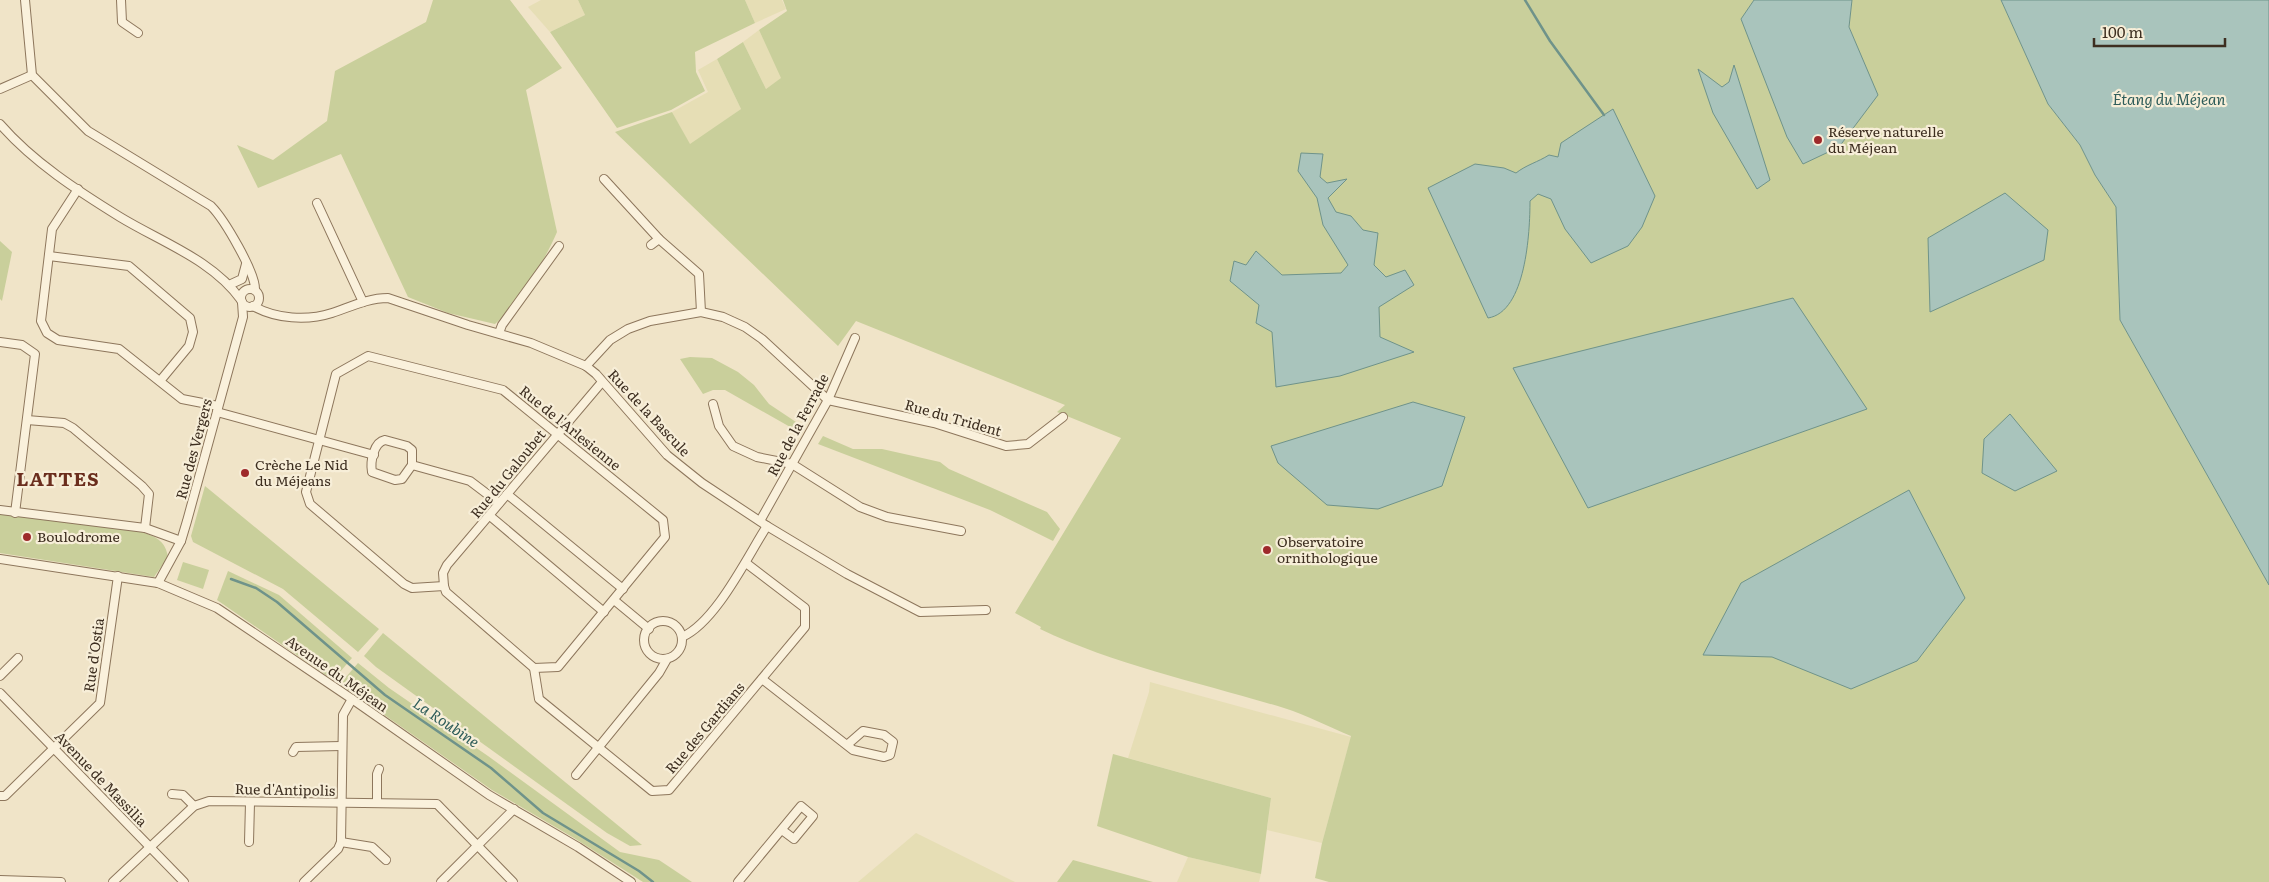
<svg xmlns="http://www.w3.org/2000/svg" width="2269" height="882" viewBox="0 0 2269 882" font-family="Literata,serif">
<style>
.farmland{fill:#e6deb5}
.green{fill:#c9cf9b}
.water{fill:#a9c4bc;stroke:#6f938a}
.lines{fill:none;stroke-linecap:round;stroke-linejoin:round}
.stream{stroke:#6f938a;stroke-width:2.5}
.minor-casing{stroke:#8d765c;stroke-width:10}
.minor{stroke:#faf1dc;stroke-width:8}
.poi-dot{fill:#9e2a2b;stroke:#f7eed8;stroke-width:2}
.labels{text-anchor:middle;stroke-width:4.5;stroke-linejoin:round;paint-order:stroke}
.poi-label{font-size:14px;fill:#3d2e20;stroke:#f7eed8;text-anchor:start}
.street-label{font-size:14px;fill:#3d2e20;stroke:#f7eed8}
.water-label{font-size:15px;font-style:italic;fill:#2f5d5a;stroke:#f7eed8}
.district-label{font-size:19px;font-weight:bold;letter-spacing:1px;fill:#6b2e1e;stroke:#f7eed8}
</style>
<rect width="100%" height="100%" fill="#f0e4c8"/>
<g class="farmland">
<polygon points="541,0 578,0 585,15 550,32 528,7"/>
<polygon points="745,0 782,0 786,9 755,23"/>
<polygon points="759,30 782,78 766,89 743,42"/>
<polygon points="717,59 741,109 690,145 672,112 708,92 698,70"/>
<polygon points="1150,682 1351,737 1322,843 1267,830 1271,798 1128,758 1149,692"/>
<polygon points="916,833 1015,882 858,882"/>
<polygon points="1188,857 1261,874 1259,882 1177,882"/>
</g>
<g class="green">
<path d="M433 0H510L562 68 526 90 557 232C543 264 521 300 495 324L448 313 408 297 341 154 258 188 237 145 273 160 327 121 335 71 426 22Z"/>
<polygon points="578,0 745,0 755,23 695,52 696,72 705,91 671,110 617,128 550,32 585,15"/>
<path d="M783 0H1754L1741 20 1861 58 1849 26 1852 0H2001L2048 104 2080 145 2095 175 2116 207 2120 320 2269 585V882H1329L1315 878 1322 843 1351 736C1329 727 1306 715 1284 708 1202 683 1118 666 1040 629L1041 627 1015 613 1121 438 1057 412 1065 405 856 321 838 346 615 132 672 112 690 144 741 109 717 59 743 42 766 89 781 78 759 30 787 11Z"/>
<polygon points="0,241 12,252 2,301 0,299"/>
<polygon points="690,357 712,358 738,372 754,385 769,404 802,426 799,432 725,390 713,390 703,394 680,359"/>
<polygon points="823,436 853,449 882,449 940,462 949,469 1047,512 1060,529 1053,541 990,510 818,444"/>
<polygon points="205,486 379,629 358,652 283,589 193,542 191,536"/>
<path d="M0 514 139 531C155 537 165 539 168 557L154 577 0 553Z"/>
<polygon points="183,562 209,570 203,589 177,580"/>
<polygon points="228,571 279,595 352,658 333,680 217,600"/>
<polygon points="383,633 642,845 630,846 607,833 376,667 364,656"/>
<polygon points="358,663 389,688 488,756 620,852 659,860 692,882 643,882 574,838 492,790 340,684"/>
<polygon points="1113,754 1271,798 1261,874 1188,857 1097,826"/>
<polygon points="1073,860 1153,882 1057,882"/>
</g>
<g class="water">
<polygon points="1754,0 1852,0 1849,27 1878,95 1839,147 1803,164 1787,137 1741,19"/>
<polygon points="2001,0 2269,0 2269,585 2120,320 2116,207 2095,175 2080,145 2048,104"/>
<polygon points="1734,65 1770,180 1757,189 1713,113 1698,69 1722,87 1729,82"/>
<path d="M1613 109 1655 196 1642 227 1628 246 1591 263 1565 229 1551 199 1538 194 1530 201C1530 232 1526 312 1488 318L1428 188 1475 164 1504 168 1516 173C1526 165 1538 162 1549 155L1558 157 1561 143Z"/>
<polygon points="1301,153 1323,154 1320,177 1327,183 1347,179 1328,198 1336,212 1351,216 1363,230 1378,233 1374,265 1386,277 1405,270 1414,285 1379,307 1380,337 1414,352 1340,376 1276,387 1272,332 1256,323 1259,305 1230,281 1234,261 1246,265 1256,251 1282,275 1341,273 1348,265 1323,225 1317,198 1298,171"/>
<polygon points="2005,193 2048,230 2044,260 1930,312 1928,238"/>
<polygon points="1793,298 1867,409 1588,508 1513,368"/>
<polygon points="1413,402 1465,417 1442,486 1378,509 1327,505 1278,463 1271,446"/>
<polygon points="2010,414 2057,471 2015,491 1982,473 1984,439"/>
<polygon points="1909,490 1965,598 1917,661 1851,689 1772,657 1703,655 1741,583"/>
</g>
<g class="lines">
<g class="stream">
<polyline points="1525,0 1550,41 1604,115"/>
<polyline points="231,579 256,588 277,602 385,695 491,768 543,813 639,871 653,882"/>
</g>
<g class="minor-casing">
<g id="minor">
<path d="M25 0 32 75 88 131 211 206C224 219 256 273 255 290"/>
<polyline points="121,0 122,22 138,33"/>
<polyline points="0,89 32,75"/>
<path d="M0 124C33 162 78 191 120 217 161 242 213 260 241 300"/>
<polyline points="604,179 659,239"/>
<polyline points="78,189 52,229 41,321 47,333 58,340 119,349 182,399 218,406"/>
<polyline points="317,203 363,302"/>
<polyline points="651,245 659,239 699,274 701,312"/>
<polyline points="49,256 129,266 190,318 193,332 189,346 160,381"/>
<polyline points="229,285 242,279 246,264"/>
<circle cx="250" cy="298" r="9"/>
<path d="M253 306C276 319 307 321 332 313 350 307 368 298 388 298L468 325 531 343 586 366 596 374 667 455 702 483 767 526 847 574 920 612 986 610"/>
<polyline points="499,333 502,325 559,246"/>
<polyline points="0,342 22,345 35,354 15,513"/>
<polygon points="368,356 503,390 663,520 665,537 558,667 534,668 446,592 444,586 412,588 404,584 310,504 306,492 336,374"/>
<polyline points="586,366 610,340 628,329 650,321 701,312 723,317 745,327 762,339 828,400 934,423 1006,446 1028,444 1063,417"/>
<polyline points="713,404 719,426 733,446 757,457 792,464 860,507 887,517 961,531"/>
<polyline points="217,412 374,455"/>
<polyline points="27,420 64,423 73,428 142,486 149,494 145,528"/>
<path d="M385 440 407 446 412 450V465L402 479 395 480 372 472C370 461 374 442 385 440Z"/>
<polyline points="412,465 470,481 499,503"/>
<polyline points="507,494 623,589"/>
<polyline points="0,510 145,528 181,541"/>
<polyline points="490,516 604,612"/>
<polyline points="760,521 828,400 855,338"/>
<polyline points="0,559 158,583 217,608 352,699 489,795 578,847 631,882"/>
<polyline points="158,583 181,541 187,521 243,317 242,302"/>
<polyline points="444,586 443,573 447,565 602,382"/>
<polyline points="614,600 649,629"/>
<circle cx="663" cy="640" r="19"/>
<path d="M682 637C716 622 747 557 767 526"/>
<polyline points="534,668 539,699 652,791 669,790 805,627 805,608 746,563"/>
<polyline points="0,676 18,658"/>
<polyline points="762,679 853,750 884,757 890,755 893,742 884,735 863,731 847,745"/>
<polyline points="0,693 184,882"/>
<polyline points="293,752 296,747 341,746"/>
<polyline points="576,775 659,673 667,659"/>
<polyline points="172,794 183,795 194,806"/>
<polyline points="0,796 5,796 100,703 118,576"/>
<polyline points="377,803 377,774 379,769"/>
<polyline points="249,842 250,803"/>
<polyline points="341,842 372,847 386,860"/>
<polyline points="0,880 61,882"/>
<polyline points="113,882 194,806 209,801 437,804 513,882"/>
<polyline points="304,882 338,849 341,842 343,715 352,699"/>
<polyline points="441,882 514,809"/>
<polyline points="738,882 801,806 813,816 794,839 782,830"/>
</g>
</g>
<use href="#minor" class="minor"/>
</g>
<g class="poi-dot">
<circle cx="1818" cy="140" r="5"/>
<circle cx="245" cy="473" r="5"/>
<circle cx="27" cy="537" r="5"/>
<circle cx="1267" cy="550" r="5"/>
</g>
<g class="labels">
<g class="poi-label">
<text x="1828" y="137">Réserve naturelle<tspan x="1828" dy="16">du Méjean</tspan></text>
<text x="255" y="470">Crèche Le Nid<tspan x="255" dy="16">du Méjeans</tspan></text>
<text x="37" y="542">Boulodrome</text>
<text x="1277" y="547">Observatoire<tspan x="1277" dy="16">ornithologique</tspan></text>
</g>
<g class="street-label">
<text transform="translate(649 413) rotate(47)" y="5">Rue de la Bascule</text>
<text transform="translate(953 418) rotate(16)" y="5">Rue du Trident</text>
<text transform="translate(798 425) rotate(-62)" y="5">Rue de la Ferrade</text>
<text transform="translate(570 428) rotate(39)" y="5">Rue de l'Arlesienne</text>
<text transform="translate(194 449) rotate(-75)" y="5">Rue des Vergers</text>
<text transform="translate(508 474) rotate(-51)" y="5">Rue du Galoubet</text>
<text transform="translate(94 655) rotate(-82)" y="5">Rue d'Ostia</text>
<text transform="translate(337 674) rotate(35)" y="5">Avenue du Méjean</text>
<text transform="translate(705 728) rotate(-50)" y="5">Rue des Gardians</text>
<text transform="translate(101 779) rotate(46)" y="5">Avenue de Massilia</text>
<text transform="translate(285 790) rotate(1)" y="5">Rue d'Antipolis</text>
</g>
<g class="water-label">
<text x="2169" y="105">Étang du Méjean</text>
<text transform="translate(446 723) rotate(34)" y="5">La Roubine</text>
</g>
<g class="district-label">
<text x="58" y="486">LATTES</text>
</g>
</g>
<path d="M2094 38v8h131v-8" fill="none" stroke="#3d2e20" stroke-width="2.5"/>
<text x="2102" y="38" font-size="15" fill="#3d2e20" stroke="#f7eed8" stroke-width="4" paint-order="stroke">100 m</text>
</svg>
